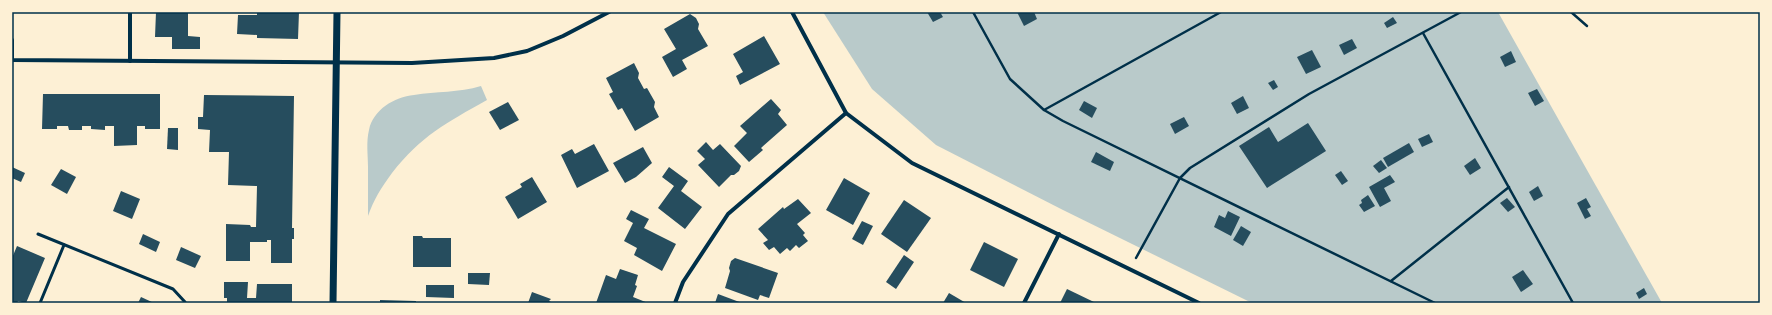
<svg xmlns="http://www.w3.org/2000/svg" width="1772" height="315" viewBox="0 0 1772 315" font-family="'PT Sans Narrow',sans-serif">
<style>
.green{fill:#b9caca}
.building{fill:#264d5e}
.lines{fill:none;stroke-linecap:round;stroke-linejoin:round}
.path{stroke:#003049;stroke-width:2.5}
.service{stroke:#003049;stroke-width:3}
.minor{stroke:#003049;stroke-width:4}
.tertiary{stroke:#003049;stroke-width:7}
.neatline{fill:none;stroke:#003049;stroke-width:1.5}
</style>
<rect width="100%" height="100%" fill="#fdf0d5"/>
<g class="green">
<polygon points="823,12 1498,12 1662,303 1252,303 1063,210 936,145 872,89"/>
<path d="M481 86 487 100C446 123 421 136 392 173 381 188 374 199 368 216 368 200 368 184 368 167 368 155 366 142 369 130 373 110 394 97 414 95 436 91 459 93 481 86Z"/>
</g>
<g class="building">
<polygon points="156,12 188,12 188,36 200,37 200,49 172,49 172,37 155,37"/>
<polygon points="257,12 299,12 298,39 257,38 257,35 237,34 238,15 257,15"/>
<polygon points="927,12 940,12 943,17 933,22"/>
<polygon points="1017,12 1034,12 1037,19 1024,26"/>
<polygon points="690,14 696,18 699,24 698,29 708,46 682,60 687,69 673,77 662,57 676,49 664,29"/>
<polygon points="1393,17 1397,23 1387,28 1384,23"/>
<polygon points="764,36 780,64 740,85 736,76 743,72 733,54"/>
<polygon points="1352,39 1357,48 1344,55 1339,45"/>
<polygon points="1312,50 1321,67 1306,74 1297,57"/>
<polygon points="1511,51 1516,62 1505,67 1500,57"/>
<polygon points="634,63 639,73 638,78 644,89 647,88 655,102 654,107 659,117 635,131 622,108 618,110 609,94 613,92 606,78"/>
<polygon points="1274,80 1278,87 1273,90 1268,83"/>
<polygon points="1537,89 1544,101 1535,106 1528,93"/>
<polygon points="43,94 160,94 160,129 145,129 145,126 137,126 137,145 114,146 114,126 105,126 105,130 91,129 91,126 82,126 82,130 69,130 68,126 57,126 57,129 42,129"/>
<polygon points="204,95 294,96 292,228 294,228 294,239 292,239 292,263 271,263 271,240 267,240 267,242 250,242 250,261 226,261 226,224 250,225 251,227 256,227 257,186 228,185 229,152 209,152 210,130 198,129 198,117 203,117"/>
<polygon points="1243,96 1249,108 1237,114 1231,103"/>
<polygon points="771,99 781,110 778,114 787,125 761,148 763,150 749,162 734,146 747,133 740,126"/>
<polygon points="1084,101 1097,108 1092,118 1079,110"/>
<polygon points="508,102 519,120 500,130 489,112"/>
<polygon points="1184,117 1189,126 1175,134 1170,124"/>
<polygon points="1308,123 1326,151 1267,188 1239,146 1269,127 1278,142"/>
<polygon points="168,128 178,128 178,150 167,149"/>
<polygon points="1429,134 1433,142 1422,147 1418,139"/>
<polygon points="706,142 713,150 720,144 741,166 739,171 734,175 731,175 719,187 698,165 705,159 697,151"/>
<polygon points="1409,143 1414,152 1388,167 1383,158"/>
<polygon points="594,144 609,171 577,188 561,155 572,149 575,154"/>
<polygon points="643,147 652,163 636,177 625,183 613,163"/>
<polygon points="1096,152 1114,162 1110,171 1091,162"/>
<polygon points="1475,158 1481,168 1470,175 1464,166"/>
<polygon points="1381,160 1387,168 1379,173 1373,166"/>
<polygon points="12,167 25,173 21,182 12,178"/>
<polygon points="669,167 688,181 681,191 702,207 685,229 658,208 674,186 662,177"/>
<polygon points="61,169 76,177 67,194 51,185"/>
<polygon points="1341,171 1348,181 1342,185 1335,175"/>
<polygon points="1390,175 1395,182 1384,188 1391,201 1380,207 1369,187"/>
<polygon points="532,177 547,202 518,219 505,197 522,187 520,184"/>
<polygon points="844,178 870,193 853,225 826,210"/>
<polygon points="1538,186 1543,196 1534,201 1529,192"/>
<polygon points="121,191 140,199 132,219 113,211"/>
<polygon points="1368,195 1375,206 1364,212 1359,205 1362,203 1361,200"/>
<polygon points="1507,198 1515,207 1508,212 1500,203"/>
<polygon points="1586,198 1591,207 1587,209 1591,216 1585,219 1577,203"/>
<polygon points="798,199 811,213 797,224 805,233 803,235 808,241 799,248 796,245 790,251 787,248 780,254 774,247 769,250 763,243 768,240 758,229 783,207 784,209"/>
<polygon points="904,200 931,218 907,252 881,234"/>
<polygon points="631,210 649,219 644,228 676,244 662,271 634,255 637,248 624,241 633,223 626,219"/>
<polygon points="1228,211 1240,217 1231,236 1214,227 1219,215 1225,218"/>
<polygon points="862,221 873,226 863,245 852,239"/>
<polygon points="1241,226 1251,232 1243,246 1233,240"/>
<polygon points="143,234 160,242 156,252 139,244"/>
<polygon points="413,236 422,236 423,238 451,238 451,267 413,267"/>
<polygon points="984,242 1018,259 1004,287 970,270"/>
<polygon points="17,246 45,258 26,303 18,301 17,303 12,303 12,258"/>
<polygon points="181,247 201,256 195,268 176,260"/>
<polygon points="904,255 914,262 896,289 886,282"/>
<polygon points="735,258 778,273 769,298 760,295 758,300 725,288 730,271 729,268 731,261"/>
<polygon points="620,269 638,275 635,285 637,286 633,297 648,303 596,303 606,275 616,279"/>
<polygon points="1523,270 1533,284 1521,292 1512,277"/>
<polygon points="468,273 490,273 489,285 468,284"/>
<polygon points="224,282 248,282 247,298 256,298 257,284 292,284 292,303 227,303 227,298 224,298"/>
<polygon points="426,285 454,285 454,298 426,297"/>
<polygon points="1644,288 1647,294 1639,299 1636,293"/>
<polygon points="1067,289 1096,303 1060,303"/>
<polygon points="532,292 551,299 549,301 553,303 528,303"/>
<polygon points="949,293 966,303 943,303"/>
<polygon points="718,294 742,303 715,303"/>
<polygon points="141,297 154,303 138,303"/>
<polygon points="380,300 416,301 416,303 380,303"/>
</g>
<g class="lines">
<g class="path">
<polyline points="973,12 1010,79 1044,110 1063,121 1435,303"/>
<polyline points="1571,12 1587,26"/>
<polyline points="1423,33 1573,303"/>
<polyline points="1044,110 1221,12"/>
<polyline points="1136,258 1180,178 1190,168 1309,94 1461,12"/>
<polyline points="1391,281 1509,187"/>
</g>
<g class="service">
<polyline points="38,234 173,289 185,302 184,303"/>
<polyline points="40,303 64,245"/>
</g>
<g class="minor">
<polyline points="792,12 846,113 912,163 1199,303"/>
<polyline points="12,40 12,60 412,63 494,58 527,51 563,36 609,12"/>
<polyline points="130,61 130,12"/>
<polyline points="675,303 683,282 728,214 846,113"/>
<polyline points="1024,303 1059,234"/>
</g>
<polyline class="tertiary" points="333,303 337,12"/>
</g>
<rect width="1772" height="315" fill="none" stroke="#fdf0d5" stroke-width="26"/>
<rect x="13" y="13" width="1746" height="289" class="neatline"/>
</svg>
